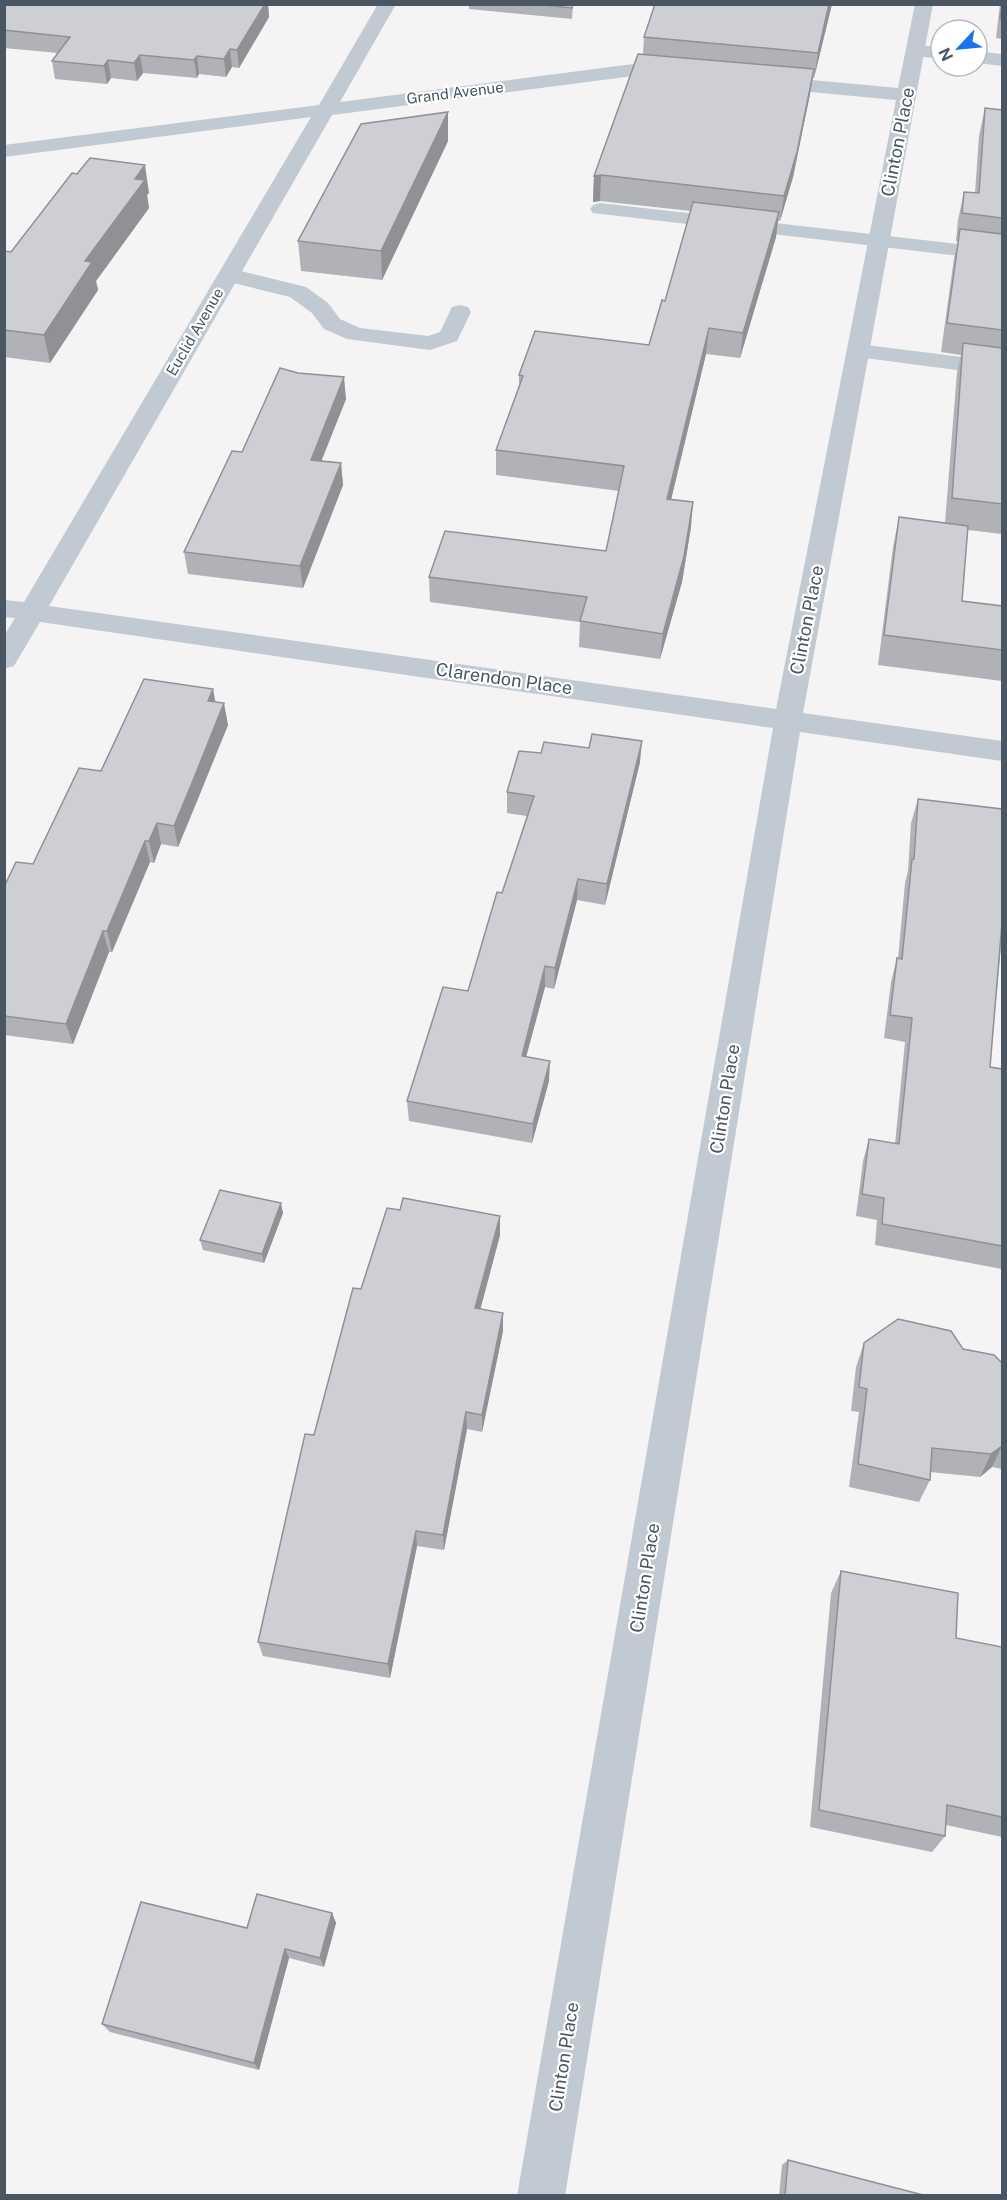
<svg xmlns="http://www.w3.org/2000/svg" width="1007" height="2200" viewBox="0 0 1007 2200" font-family="'Public Sans',sans-serif">
<style>
.lines{fill:none;stroke-linecap:round;stroke-linejoin:round}
.service{fill:#c1cad2;fill-rule:evenodd}
.minor{fill:#c1cad2;fill-rule:evenodd}
.wall{fill:#b0b2b7}
.shaded-wall{fill:#909195}
.building{fill:#cdcfd5;stroke:#909195;stroke-width:1.5}
.labels{text-anchor:middle;stroke-width:4.5;stroke-linejoin:round;paint-order:stroke}
.far-street-label{font-size:15px;fill:#4a5661;stroke:#fff}
.street-label{font-size:18px;fill:#4a5661;stroke:#fff}
</style>
<rect width="100%" height="100%" fill="#f5f3f3"/>
<g class="lines">
<g class="service">
<polygon points="915,45 941,47 941,59 908,55 906,51 908,47"/>
<polygon points="977,51 1002,54 1002,66 977,63"/>
<polygon points="600,203 1002,249 1002,261 593,213 590,209 593,205"/>
<polygon points="229,268 306,287 328,303 340,319 360,328 428,336 440,332 452,307 460,305 468,307 471,312 457,341 430,350 347,339 324,329 312,313 290,297 221,280 218,275 221,270"/>
<polygon points="858,344 1002,362 1002,376 850,356 847,351 850,346"/>
</g>
<polygon class="minor" points="378,4 396,4 340,102 633,64 678,68 685,70 688,74 685,78 678,80 633,76 332,115 49,606 776,709 896,100 768,88 761,86 758,82 761,78 768,76 898,88 915,4 933,4 803,713 1002,741 1002,761 800,732 565,2196 517,2196 773,728 40,622 14,666 4,669 4,636 15,618 4,617 4,600 24,602 311,117 4,157 4,145 319,105"/>
</g>
<g class="wall">
<polygon points="4,4 268,4 269,17 239,68 232,67 226,77 199,74 197,78 143,73 137,81 111,78 107,84 55,79 52,61 58,53 4,48"/>
<polygon points="469,4 573,4 572,19 469,9"/>
<polygon points="832,4 814,78 812,78 810,94 793,177 780,221 778,221 776,237 740,358 706,354 671,499 691,527 682,582 660,659 579,647 580,622 430,602 429,577 606,551 619,491 496,475 496,450 519,386 519,375 649,345 665,301 691,211 600,201 593,202 594,176 643,54 644,37"/>
<polygon points="1000,4 1002,4 1002,39 996,38"/>
<polygon points="985,108 1002,110 1002,534 968,530 962,601 1002,606 1002,681 878,665 893,547 899,517 945,523 957,372 961,355 941,352 954,258 958,242 956,241 958,220 964,192 975,193 979,136"/>
<polygon points="448,112 448,141 382,280 301,271 298,241"/>
<polygon points="149,193 147,195 149,208 96,281 98,290 50,363 4,357 4,251 11,252"/>
<polygon points="346,399 321,461 341,463 343,485 303,588 188,574 184,552 242,452"/>
<polygon points="215,702 228,725 196,804 178,847 161,844 154,863 150,862 112,952 109,952 73,1044 4,1035 4,887 33,864 101,771"/>
<polygon points="541,753 640,762 605,905 577,900 554,989 545,987 526,1056 549,1081 532,1143 409,1121 407,1101 468,991 502,893 527,816 507,813 507,792"/>
<polygon points="918,799 1002,809 1002,947 1001,946 990,1067 1002,1069 1002,1269 875,1245 877,1220 856,1216 863,1161 869,1139 895,1144 905,1042 884,1038 891,982 897,958 898,959 905,883 908,871 911,823"/>
<polygon points="283,1213 264,1263 203,1250 200,1240"/>
<polygon points="500,1235 480,1309 503,1331 482,1432 467,1429 444,1550 417,1546 390,1678 263,1656 258,1642 314,1435 361,1289"/>
<polygon points="864,1343 963,1349 1002,1363 1002,1469 992,1467 980,1477 930,1472 930,1480 919,1502 849,1487 859,1412 851,1411 856,1367"/>
<polygon points="841,1571 956,1638 1002,1647 1002,1837 946,1825 945,1836 932,1852 810,1827 831,1593"/>
<polygon points="332,1913 336,1923 324,1967 289,1958 259,2070 110,2032 102,2024 247,1928"/>
<polygon points="788,2160 927,2196 779,2196 782,2165"/>
</g>
<g class="shaded-wall">
<polygon points="265,4 268,4 269,17 239,68 237,50"/>
<polygon points="829,4 832,4 814,78 818,53"/>
<polygon points="230,49 232,67 226,77 224,59"/>
<polygon points="140,55 143,73 137,81 134,63"/>
<polygon points="197,56 199,74 197,78 194,60"/>
<polygon points="108,60 111,78 107,84 104,66"/>
<polygon points="814,69 810,94 793,177 780,221 784,196"/>
<polygon points="448,112 448,141 382,280 381,251"/>
<polygon points="145,165 149,193 147,195 149,208 96,281 98,290 50,363 44,335 85,261 135,179"/>
<polygon points="601,175 600,201 593,202 594,176"/>
<polygon points="779,212 776,237 740,358 743,333"/>
<polygon points="709,328 706,354 665,525 667,499"/>
<polygon points="344,377 346,399 313,482 311,460"/>
<polygon points="341,463 343,485 303,588 300,566"/>
<polygon points="693,502 691,527 682,582 660,659 663,634"/>
<polygon points="213,689 217,710 208,701"/>
<polygon points="224,703 228,725 178,847 174,826"/>
<polygon points="642,741 640,762 605,905 607,884"/>
<polygon points="157,823 161,844 154,863 149,841"/>
<polygon points="145,841 150,862 112,952 107,931"/>
<polygon points="578,879 577,900 554,989 555,968"/>
<polygon points="103,931 109,952 73,1044 66,1024"/>
<polygon points="545,966 545,987 521,1076 522,1056"/>
<polygon points="550,1061 549,1081 532,1143 533,1124"/>
<polygon points="281,1203 283,1213 264,1263 262,1254"/>
<polygon points="500,1216 500,1235 476,1326 475,1308"/>
<polygon points="503,1313 503,1331 482,1432 482,1415"/>
<polygon points="466,1412 467,1429 444,1550 443,1535"/>
<polygon points="1002,1446 992,1467 980,1477 991,1454"/>
<polygon points="416,1531 417,1546 390,1678 388,1664"/>
<polygon points="332,1913 336,1923 324,1967 320,1958"/>
<polygon points="285,1949 289,1958 259,2070 254,2063"/>
</g>
<g class="building">
<polygon points="4,4 265,4 237,50 230,49 224,59 197,56 194,60 140,55 134,63 108,60 104,66 52,61 70,37 4,30"/>
<polygon points="535,4 573,4 572,8"/>
<polygon points="655,4 829,4 818,53 644,37"/>
<polygon points="1002,4 1002,19 1000,19"/>
<polygon points="638,54 814,69 797,152 784,196 601,175 594,176"/>
<polygon points="985,108 1002,110 1002,218 962,213 964,192 979,193"/>
<polygon points="448,112 381,251 298,241 361,124"/>
<polygon points="90,158 145,165 135,179 145,180 85,261 92,262 44,335 4,330 4,251 11,252 72,173 77,174"/>
<polygon points="693,202 779,212 743,333 709,328 667,499 693,502 684,556 663,634 580,621 587,597 429,577 445,531 606,551 624,466 496,450 523,376 519,375 535,331 649,345 662,300 665,301"/>
<polygon points="960,229 1002,234 1002,330 947,323"/>
<polygon points="963,343 1002,348 1002,504 952,498"/>
<polygon points="280,368 298,373 344,377 311,460 341,463 300,566 184,552 232,451 242,452"/>
<polygon points="899,517 968,526 962,601 1002,606 1002,650 884,635"/>
<polygon points="144,679 213,689 208,701 224,703 192,783 174,826 157,823 149,841 145,841 107,931 103,931 66,1024 4,1016 4,887 16,862 33,864 79,768 101,771"/>
<polygon points="592,734 642,741 607,884 578,879 555,968 545,966 522,1056 550,1061 533,1124 407,1101 443,987 468,991 497,892 502,893 534,796 507,792 519,751 541,753 544,742 589,748"/>
<polygon points="918,799 1002,809 1002,923 990,1067 1002,1069 1002,1246 882,1224 884,1198 862,1194 869,1139 899,1144 912,1018 890,1015 897,958 902,959 912,859 914,859"/>
<polygon points="220,1190 281,1203 262,1254 200,1240"/>
<polygon points="403,1198 500,1216 475,1308 503,1313 482,1415 466,1412 443,1535 416,1531 388,1664 258,1642 305,1434 314,1435 353,1288 361,1289 387,1208 400,1210"/>
<polygon points="898,1319 951,1331 963,1349 994,1355 1002,1363 1002,1446 991,1454 932,1448 930,1480 858,1464 867,1389 859,1387 864,1343"/>
<polygon points="841,1571 958,1593 956,1638 1002,1647 1002,1817 947,1805 945,1836 819,1810"/>
<polygon points="257,1894 332,1913 320,1958 285,1949 254,2063 102,2024 141,1902 247,1928"/>
<polygon points="788,2160 927,2196 785,2196"/>
</g>
<g class="labels">
<g class="far-street-label">
<text transform="translate(455 93) rotate(-7)" y="5">Grand Avenue</text>
<text transform="translate(195 332) rotate(-60)" y="5">Euclid Avenue</text>
</g>
<g class="street-label">
<text transform="translate(898 142) rotate(-79)" y="6">Clinton Place</text>
<text transform="translate(807 620) rotate(-79)" y="6">Clinton Place</text>
<text transform="translate(504 679) rotate(8)" y="6">Clarendon Place</text>
<text transform="translate(725 1099) rotate(-81)" y="6">Clinton Place</text>
<text transform="translate(645 1578) rotate(-81)" y="6">Clinton Place</text>
<text transform="translate(564 2057) rotate(-81)" y="6">Clinton Place</text>
</g>
</g>
<rect width="1007" height="2200" fill="none" stroke="#4a5661" stroke-width="12"/>
<g transform="translate(959 48) rotate(244)"><circle r="28" fill="#ffffff" stroke="#b7bbc0" stroke-width="1.5"/>
<path d="M0-4.5L10 22L0 15L-10 22Z" fill="#1a73e8"/>
<text y="-9" font-size="16" font-weight="bold" text-anchor="middle" fill="#4a5661">N</text>
</g>
</svg>
